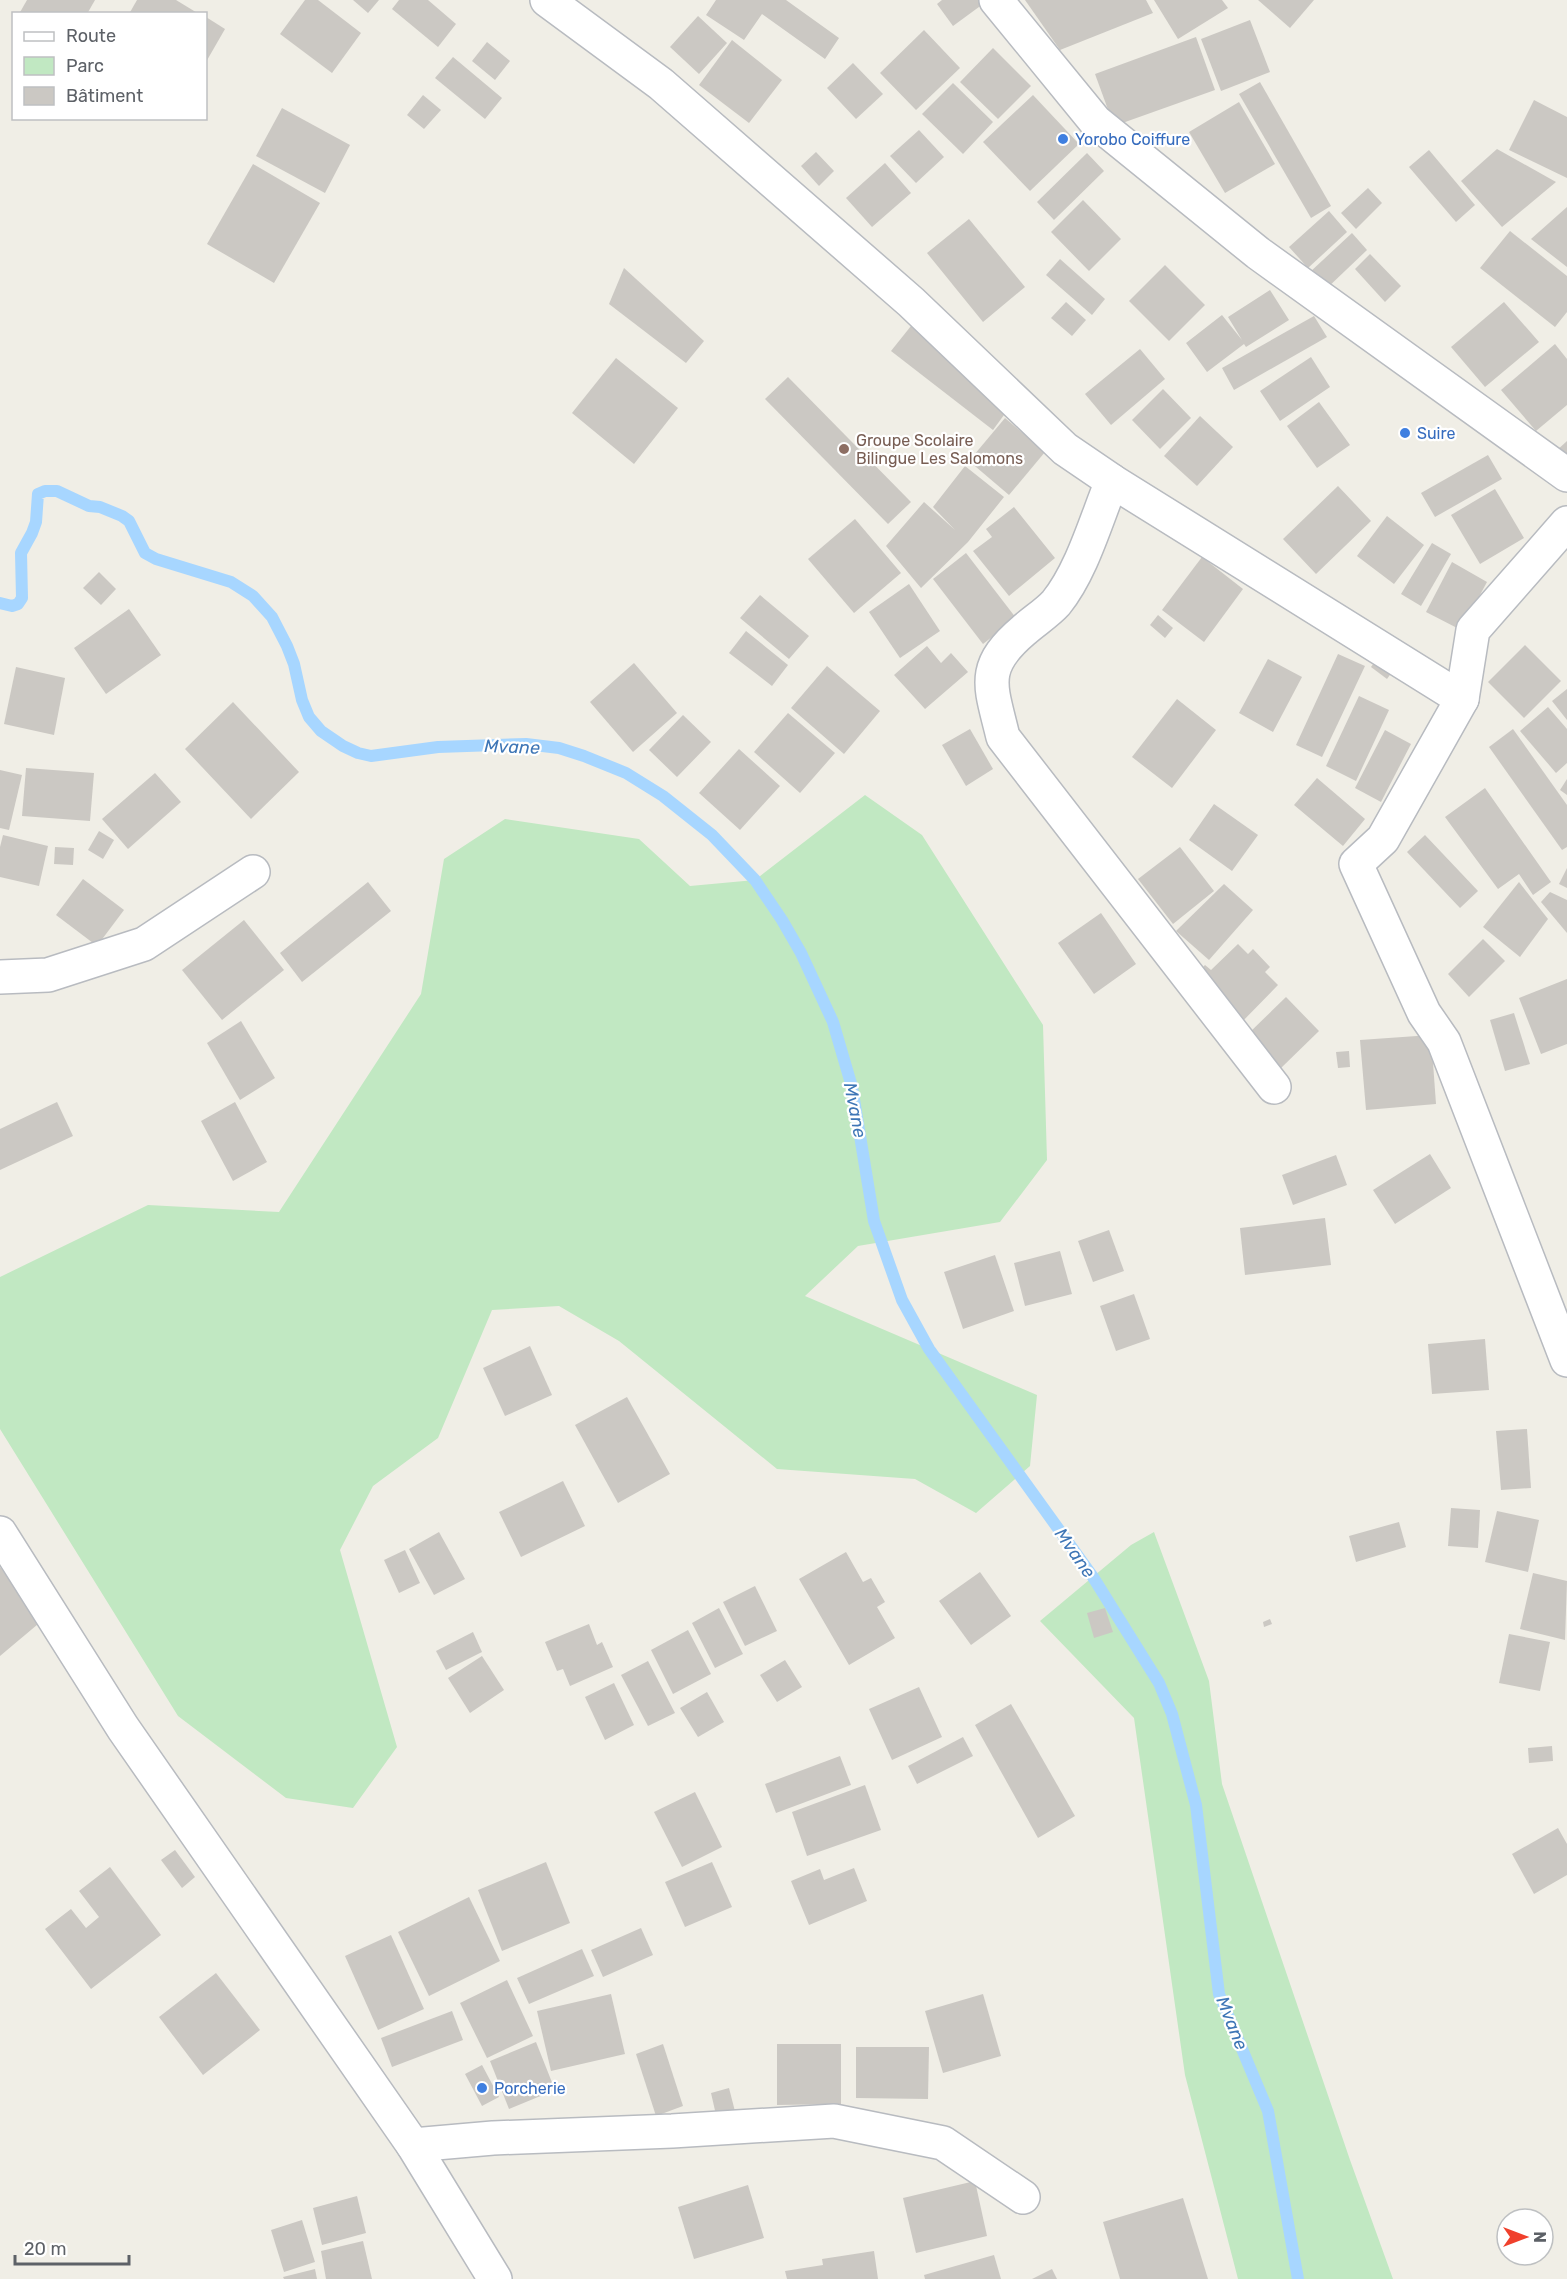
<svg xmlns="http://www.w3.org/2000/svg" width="1567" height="2279" viewBox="0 0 1567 2279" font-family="Rubik,sans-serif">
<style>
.green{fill:#c1e8c2}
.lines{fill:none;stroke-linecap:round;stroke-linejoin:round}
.stream{stroke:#a7d6ff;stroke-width:12}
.building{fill:#cbc8c3}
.minor-casing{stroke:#b8bbc0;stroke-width:36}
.minor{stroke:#fff;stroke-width:33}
.shop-dot{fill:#3f7fe0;stroke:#fff;stroke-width:2}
.education-dot{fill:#8d6e63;stroke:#fff;stroke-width:2}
.labels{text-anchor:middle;stroke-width:4.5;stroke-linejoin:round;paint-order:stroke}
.shop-label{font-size:16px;fill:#366cbe;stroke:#fff;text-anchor:start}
.education-label{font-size:16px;fill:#785e54;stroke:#fff;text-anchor:start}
.water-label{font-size:18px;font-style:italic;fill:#3e76b6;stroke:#fff}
</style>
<rect width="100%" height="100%" fill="#f0eee6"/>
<g class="green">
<polygon points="865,795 922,835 1043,1025 1047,1160 1000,1222 858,1246 805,1296 1037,1395 1030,1466 976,1513 915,1479 777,1469 619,1341 559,1306 492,1310 438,1438 373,1486 340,1550 397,1747 353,1808 286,1798 178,1716 0,1429 0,1277 148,1205 279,1212 421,994 444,859 505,819 639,839 690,886 755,880"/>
<polygon points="1154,1532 1209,1681 1222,1784 1350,2160 1393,2279 1238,2279 1185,2075 1134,1718 1040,1621 1131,1545"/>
</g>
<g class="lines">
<polyline class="stream" points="0,603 12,606 18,604 22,598 21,553 32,533 36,522 38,494 45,491 57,491 89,506 100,507 122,516 129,521 145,553 156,559 231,582 253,596 272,617 287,646 294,664 302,700 309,717 321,731 343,746 358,753 371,756 438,747 526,744 559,748 584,756 626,773 663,796 712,835 755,880 782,920 801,953 833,1022 852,1087 874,1221 902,1300 929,1349 1093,1577 1159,1683 1172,1714 1196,1805 1219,1994 1268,2111 1298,2279"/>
</g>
<g class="building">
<polygon points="27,0 95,0 87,14 19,14"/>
<polygon points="137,0 176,0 199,14 129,14"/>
<polygon points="305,0 318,0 361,33 332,73 280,34"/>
<polygon points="353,0 379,0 368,13"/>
<polygon points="399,0 428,0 456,24 438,47 392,9"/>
<polygon points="716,0 786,0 839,38 825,59 762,14 744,40 706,15"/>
<polygon points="942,0 980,0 983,4 953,26 937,4"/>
<polygon points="1025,0 1146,0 1153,13 1060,50"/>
<polygon points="1154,0 1222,0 1228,8 1178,39"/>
<polygon points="1258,0 1314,0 1290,28"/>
<polygon points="698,16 727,43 699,74 670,47"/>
<polygon points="206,17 225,29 206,62"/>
<polygon points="1250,20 1270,72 1221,91 1201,39"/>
<polygon points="924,30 960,68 916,110 880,73"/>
<polygon points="1196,37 1215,90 1114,126 1095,74"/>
<polygon points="732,40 782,80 749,123 699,85"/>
<polygon points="487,42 510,61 495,80 472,61"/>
<polygon points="993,48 1031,86 998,119 960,82"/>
<polygon points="453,57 502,98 485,119 435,78"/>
<polygon points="853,63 883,94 856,119 827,88"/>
<polygon points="1260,82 1331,206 1311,218 1239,94"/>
<polygon points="953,83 993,122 963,154 922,114"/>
<polygon points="423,95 441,110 424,129 407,115"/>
<polygon points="1033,95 1079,144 1030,191 983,142"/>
<polygon points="1534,100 1567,117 1567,178 1509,150"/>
<polygon points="1239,102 1275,164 1225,193 1189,132"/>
<polygon points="282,108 350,145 325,193 256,156"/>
<polygon points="919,130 944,157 916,183 890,156"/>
<polygon points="1497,149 1556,182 1502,227 1461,181"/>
<polygon points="1429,150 1475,205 1456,222 1409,167"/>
<polygon points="816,152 834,171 819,186 801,166"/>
<polygon points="1087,153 1104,171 1054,220 1037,202"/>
<polygon points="885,163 911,193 872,227 846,198"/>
<polygon points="253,164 320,203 274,283 207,244"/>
<polygon points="1368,188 1382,203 1356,229 1341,213"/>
<polygon points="1083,200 1121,239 1089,271 1051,232"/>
<polygon points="1567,207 1567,267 1531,239"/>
<polygon points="1329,211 1347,232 1308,268 1289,247"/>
<polygon points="969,219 1025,287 983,322 927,253"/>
<polygon points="1510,231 1567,276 1567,312 1555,327 1480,268"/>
<polygon points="1352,233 1367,250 1325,290 1309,273"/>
<polygon points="1370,254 1401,286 1385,302 1355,269"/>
<polygon points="1060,259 1105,299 1092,315 1046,275"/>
<polygon points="1165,265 1205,305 1169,341 1129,301"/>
<polygon points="624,268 704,341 686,363 609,304"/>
<polygon points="1270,290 1289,320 1246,347 1244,344 1207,372 1186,343 1222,315 1242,340 1228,317"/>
<polygon points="1066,302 1086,320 1072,336 1051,318"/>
<polygon points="1504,302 1539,342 1485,387 1451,347"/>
<polygon points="1314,316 1327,337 1234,390 1222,368"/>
<polygon points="911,326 1012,404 993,430 891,351"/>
<polygon points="1555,344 1567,359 1567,405 1536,431 1501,390"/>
<polygon points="1140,349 1165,379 1111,425 1085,394"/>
<polygon points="1311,357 1330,387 1280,421 1260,391"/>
<polygon points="616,358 678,408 634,464 572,413"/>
<polygon points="788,377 911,502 888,524 765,399"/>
<polygon points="1163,389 1191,418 1160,449 1132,420"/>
<polygon points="1319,402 1350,445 1317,468 1287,426"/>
<polygon points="1200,416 1233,447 1197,486 1164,456"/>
<polygon points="1005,418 1045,452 1009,495 969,461"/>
<polygon points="1567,441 1567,467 1555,452"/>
<polygon points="1488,455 1502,479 1435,517 1421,493"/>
<polygon points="965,466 1004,497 968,542 921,588 886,546 924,502 955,530 933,507"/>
<polygon points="1338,486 1371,521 1316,574 1283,539"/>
<polygon points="1495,489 1524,538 1480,564 1451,515"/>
<polygon points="1014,507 1055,558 1009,596 973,551 992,537 986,529"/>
<polygon points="1387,516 1424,545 1394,584 1357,556"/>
<polygon points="855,519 901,573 854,613 808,559"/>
<polygon points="1432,543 1451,554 1421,606 1401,594"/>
<polygon points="966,553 1016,618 983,644 933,579"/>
<polygon points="1202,557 1243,589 1204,642 1162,610"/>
<polygon points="1452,562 1487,582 1461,630 1426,612"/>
<polygon points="99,572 116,589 101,605 83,588"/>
<polygon points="909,584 940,631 900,658 869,612"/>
<polygon points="760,595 809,636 789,659 740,618"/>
<polygon points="129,609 161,655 106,694 74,648"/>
<polygon points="1158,615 1173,628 1165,638 1150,625"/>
<polygon points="746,631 788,665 772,686 729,653"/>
<polygon points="1525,645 1561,681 1524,718 1488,682"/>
<polygon points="927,646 941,663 951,653 968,672 925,709 894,675"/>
<polygon points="1381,653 1397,665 1387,679 1371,667"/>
<polygon points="1338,654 1365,666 1322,757 1296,745"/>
<polygon points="1268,659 1302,677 1273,732 1239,713"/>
<polygon points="634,663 677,713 633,752 590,702"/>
<polygon points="827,666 880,711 844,754 791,708"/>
<polygon points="16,667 65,678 54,735 4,724"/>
<polygon points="1567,689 1567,720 1552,701"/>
<polygon points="1359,696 1389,710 1356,781 1326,766"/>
<polygon points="1177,699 1216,730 1172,788 1132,757"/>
<polygon points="233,702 299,772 251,819 185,749"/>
<polygon points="1548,707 1567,729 1567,763 1556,773 1520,731"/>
<polygon points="788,713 835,753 800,793 754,752"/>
<polygon points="683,715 711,742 677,777 649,750"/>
<polygon points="970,729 993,769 966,786 942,745"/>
<polygon points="1513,729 1567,805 1567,847 1562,850 1489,747"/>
<polygon points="1385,730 1411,744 1381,802 1355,788"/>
<polygon points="739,749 780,786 740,830 699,793"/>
<polygon points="26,768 94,773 90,821 22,816"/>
<polygon points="0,770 22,775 9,830 0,828"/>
<polygon points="155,773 181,802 128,849 102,819"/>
<polygon points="1317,778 1365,819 1343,846 1294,805"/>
<polygon points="1567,779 1567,795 1560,790"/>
<polygon points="1485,788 1551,882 1533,895 1519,874 1498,889 1445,817"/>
<polygon points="1214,804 1258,835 1232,871 1189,840"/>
<polygon points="99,831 114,840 103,859 88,850"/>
<polygon points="3,835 48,846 39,886 0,877 0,847"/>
<polygon points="1425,835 1478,891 1460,908 1407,852"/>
<polygon points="55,847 74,848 73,865 54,864"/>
<polygon points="1180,847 1214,891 1173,924 1138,879"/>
<polygon points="1567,868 1567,888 1559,884"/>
<polygon points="83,879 124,910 97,946 56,915"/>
<polygon points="368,882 391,911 302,982 280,953"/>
<polygon points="1519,882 1548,919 1520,957 1483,927"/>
<polygon points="1224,884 1253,910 1209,960 1176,931"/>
<polygon points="1550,892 1567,900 1567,933 1541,902"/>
<polygon points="1101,913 1136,964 1094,994 1058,943"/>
<polygon points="244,920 284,970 222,1020 182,970"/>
<polygon points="1483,939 1505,961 1469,997 1448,974"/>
<polygon points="1238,944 1248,954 1253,949 1270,967 1265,972 1278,985 1239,1025 1193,977 1205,965 1211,970"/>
<polygon points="1567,979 1567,1044 1541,1054 1519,998"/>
<polygon points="1286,997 1319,1031 1280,1069 1247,1035"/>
<polygon points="1514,1013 1530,1064 1505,1071 1490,1020"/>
<polygon points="241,1021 275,1078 240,1100 207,1043"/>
<polygon points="1431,1035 1436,1104 1366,1110 1360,1040"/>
<polygon points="1349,1051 1350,1067 1338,1068 1336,1052"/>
<polygon points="57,1102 73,1136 0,1170 0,1129"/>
<polygon points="235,1102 267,1162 233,1181 201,1121"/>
<polygon points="1430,1154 1451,1188 1395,1224 1373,1190"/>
<polygon points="1336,1155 1347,1185 1293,1205 1282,1175"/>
<polygon points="1325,1218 1331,1265 1245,1275 1240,1228"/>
<polygon points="1109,1230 1124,1271 1093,1282 1078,1241"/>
<polygon points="1060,1251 1072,1294 1025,1306 1014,1263"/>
<polygon points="995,1255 1014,1311 963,1329 944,1272"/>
<polygon points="1134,1294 1150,1339 1116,1351 1100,1306"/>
<polygon points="1485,1339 1489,1390 1432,1394 1428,1344"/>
<polygon points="530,1346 552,1395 505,1416 483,1368"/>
<polygon points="627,1397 670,1474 618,1503 575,1425"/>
<polygon points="1527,1429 1531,1488 1501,1490 1496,1431"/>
<polygon points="563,1481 585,1526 521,1557 499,1512"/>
<polygon points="1451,1508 1480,1510 1478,1548 1448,1546"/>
<polygon points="1497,1511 1539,1520 1528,1572 1485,1562"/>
<polygon points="1399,1522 1406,1547 1356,1562 1349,1536"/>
<polygon points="439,1532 465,1579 434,1595 409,1549"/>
<polygon points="405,1550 420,1583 399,1593 384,1560"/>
<polygon points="846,1552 863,1582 871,1578 885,1602 877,1607 895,1638 849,1665 799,1579"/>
<polygon points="0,1567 44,1619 0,1656"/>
<polygon points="980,1572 1011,1616 971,1645 939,1601"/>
<polygon points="1533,1573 1567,1581 1565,1640 1520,1629"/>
<polygon points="755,1586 777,1631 745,1646 723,1602"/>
<polygon points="719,1608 743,1654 715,1668 692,1623"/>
<polygon points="1105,1608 1113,1632 1094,1638 1087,1613"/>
<polygon points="1270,1619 1272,1624 1264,1627 1263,1622"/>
<polygon points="589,1624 597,1645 602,1642 613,1667 570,1686 563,1669 557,1671 545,1642"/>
<polygon points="688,1630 711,1674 673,1694 651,1650"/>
<polygon points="473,1632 482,1652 446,1670 436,1651"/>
<polygon points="1509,1634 1550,1642 1540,1691 1499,1683"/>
<polygon points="482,1656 504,1690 470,1713 448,1678"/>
<polygon points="785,1660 802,1687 777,1702 760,1675"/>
<polygon points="648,1661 675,1713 648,1726 621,1675"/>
<polygon points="614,1683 634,1725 605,1740 585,1697"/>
<polygon points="919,1687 942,1737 892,1760 869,1709"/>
<polygon points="707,1692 724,1722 698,1737 680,1708"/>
<polygon points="1011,1704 1075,1816 1038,1838 975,1725"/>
<polygon points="963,1737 973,1756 917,1784 908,1766"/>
<polygon points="1552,1746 1553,1761 1529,1763 1528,1748"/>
<polygon points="840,1756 851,1785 776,1813 765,1784"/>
<polygon points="865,1785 881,1830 807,1856 792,1812"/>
<polygon points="695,1792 722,1847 682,1867 654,1812"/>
<polygon points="1558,1828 1567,1844 1567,1875 1534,1894 1512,1854"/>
<polygon points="175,1850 195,1877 182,1888 161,1860"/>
<polygon points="546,1862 570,1923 502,1951 478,1890"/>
<polygon points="712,1862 732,1907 685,1927 665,1882"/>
<polygon points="110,1867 161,1935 91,1989 45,1929 71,1909 86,1928 99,1917 79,1891"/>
<polygon points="854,1868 867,1901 809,1925 791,1881 820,1869 824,1880"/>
<polygon points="469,1897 500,1961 429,1996 398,1932"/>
<polygon points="641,1928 653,1955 603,1977 591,1950"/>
<polygon points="391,1935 424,2009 378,2030 345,1956"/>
<polygon points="582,1949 594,1976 529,2004 517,1978"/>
<polygon points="216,1973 260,2030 203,2075 159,2017"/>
<polygon points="507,1980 533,2036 487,2058 460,2003"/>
<polygon points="611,1994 625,2054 551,2071 537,2011"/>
<polygon points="983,1994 1001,2056 943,2073 925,2011"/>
<polygon points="452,2011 463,2040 392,2067 381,2038"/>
<polygon points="536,2042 555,2090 509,2109 490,2061"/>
<polygon points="663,2044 683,2106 656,2116 636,2054"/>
<polygon points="777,2044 841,2044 841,2104 777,2105"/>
<polygon points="856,2047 929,2047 928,2099 856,2098"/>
<polygon points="482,2065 499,2097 482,2106 465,2074"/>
<polygon points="729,2088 738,2123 719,2128 711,2093"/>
<polygon points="975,2181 987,2236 916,2253 903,2198"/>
<polygon points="748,2185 764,2238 694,2259 678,2207"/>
<polygon points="357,2196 366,2233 322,2245 313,2208"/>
<polygon points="1183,2198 1208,2279 1120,2279 1103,2222"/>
<polygon points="302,2220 315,2262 284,2272 271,2230"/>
<polygon points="363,2241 372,2279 326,2279 321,2251"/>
<polygon points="874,2251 878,2279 787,2279 785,2271 823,2265 822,2259"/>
<polygon points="994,2255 1001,2279 925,2279 924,2275"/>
<polygon points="315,2269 317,2279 284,2279 283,2277"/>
<polygon points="1052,2269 1057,2279 1032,2279"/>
</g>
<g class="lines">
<g class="minor-casing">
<g id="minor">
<polyline points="547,0 661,84 911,302 1065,449 1112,481 1462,699"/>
<polyline points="996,0 1095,121 1258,253 1567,475"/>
<path d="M1112 481C1096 520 1082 571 1056 603 1047 613 1034 621 1024 630 979 668 991 686 1003 737L1274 1087"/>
<polyline points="1567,523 1473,630 1462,699 1383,839 1356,864 1424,1013 1444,1042 1567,1360"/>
<polyline points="0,977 48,975 144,944 253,872"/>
<polyline points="0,1533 123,1728 413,2145 495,2279"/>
<polyline points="413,2145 493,2138 672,2131 834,2121 943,2143 1023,2197"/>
</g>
</g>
<use href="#minor" class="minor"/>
</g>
<g class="shop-dot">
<circle cx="1063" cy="139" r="6"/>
<circle cx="1405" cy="433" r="6"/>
<circle cx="482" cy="2088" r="6"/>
</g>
<circle class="education-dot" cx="844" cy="449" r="6"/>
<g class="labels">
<g class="shop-label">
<text x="1075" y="145">Yorobo Coiffure</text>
<text x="1417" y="439">Suire</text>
<text x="494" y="2094">Porcherie</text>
</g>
<g class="education-label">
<text x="856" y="446">Groupe Scolaire<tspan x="856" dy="18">Bilingue Les Salomons</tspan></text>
</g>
<g class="water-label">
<text transform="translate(512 747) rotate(2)" y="6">Mvane</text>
<text transform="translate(855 1110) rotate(79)" y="6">Mvane</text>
<text transform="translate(1075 1553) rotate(55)" y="6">Mvane</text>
<text transform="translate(1232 2023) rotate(68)" y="6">Mvane</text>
</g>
</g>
<rect x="12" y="12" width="195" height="108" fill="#ffffff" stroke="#bec0c2" stroke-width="1.5"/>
<rect x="24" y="32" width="30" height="9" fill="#ffffff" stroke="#bec0c2" stroke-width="1.5"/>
<text x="66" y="42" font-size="18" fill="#5d6167">Route</text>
<rect x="24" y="57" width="30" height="18" fill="#c1e8c2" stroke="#bec0c2" stroke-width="1.5"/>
<text x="66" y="72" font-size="18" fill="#5d6167">Parc</text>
<rect x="24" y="87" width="30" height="18" fill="#cbc8c3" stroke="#bec0c2" stroke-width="1.5"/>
<text x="66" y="102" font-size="18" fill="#5d6167">Bâtiment</text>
<g transform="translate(1525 2237) rotate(90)"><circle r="28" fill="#ffffff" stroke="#bec0c2" stroke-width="1.5"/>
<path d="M0-4.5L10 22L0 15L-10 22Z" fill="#f0402c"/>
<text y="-9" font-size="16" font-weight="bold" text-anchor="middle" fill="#5d6167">N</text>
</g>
<path d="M15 2255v9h114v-9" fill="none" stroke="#5d6167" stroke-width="3"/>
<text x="24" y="2255" font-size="18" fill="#5d6167" stroke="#ffffff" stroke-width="4.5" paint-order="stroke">20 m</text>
</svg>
